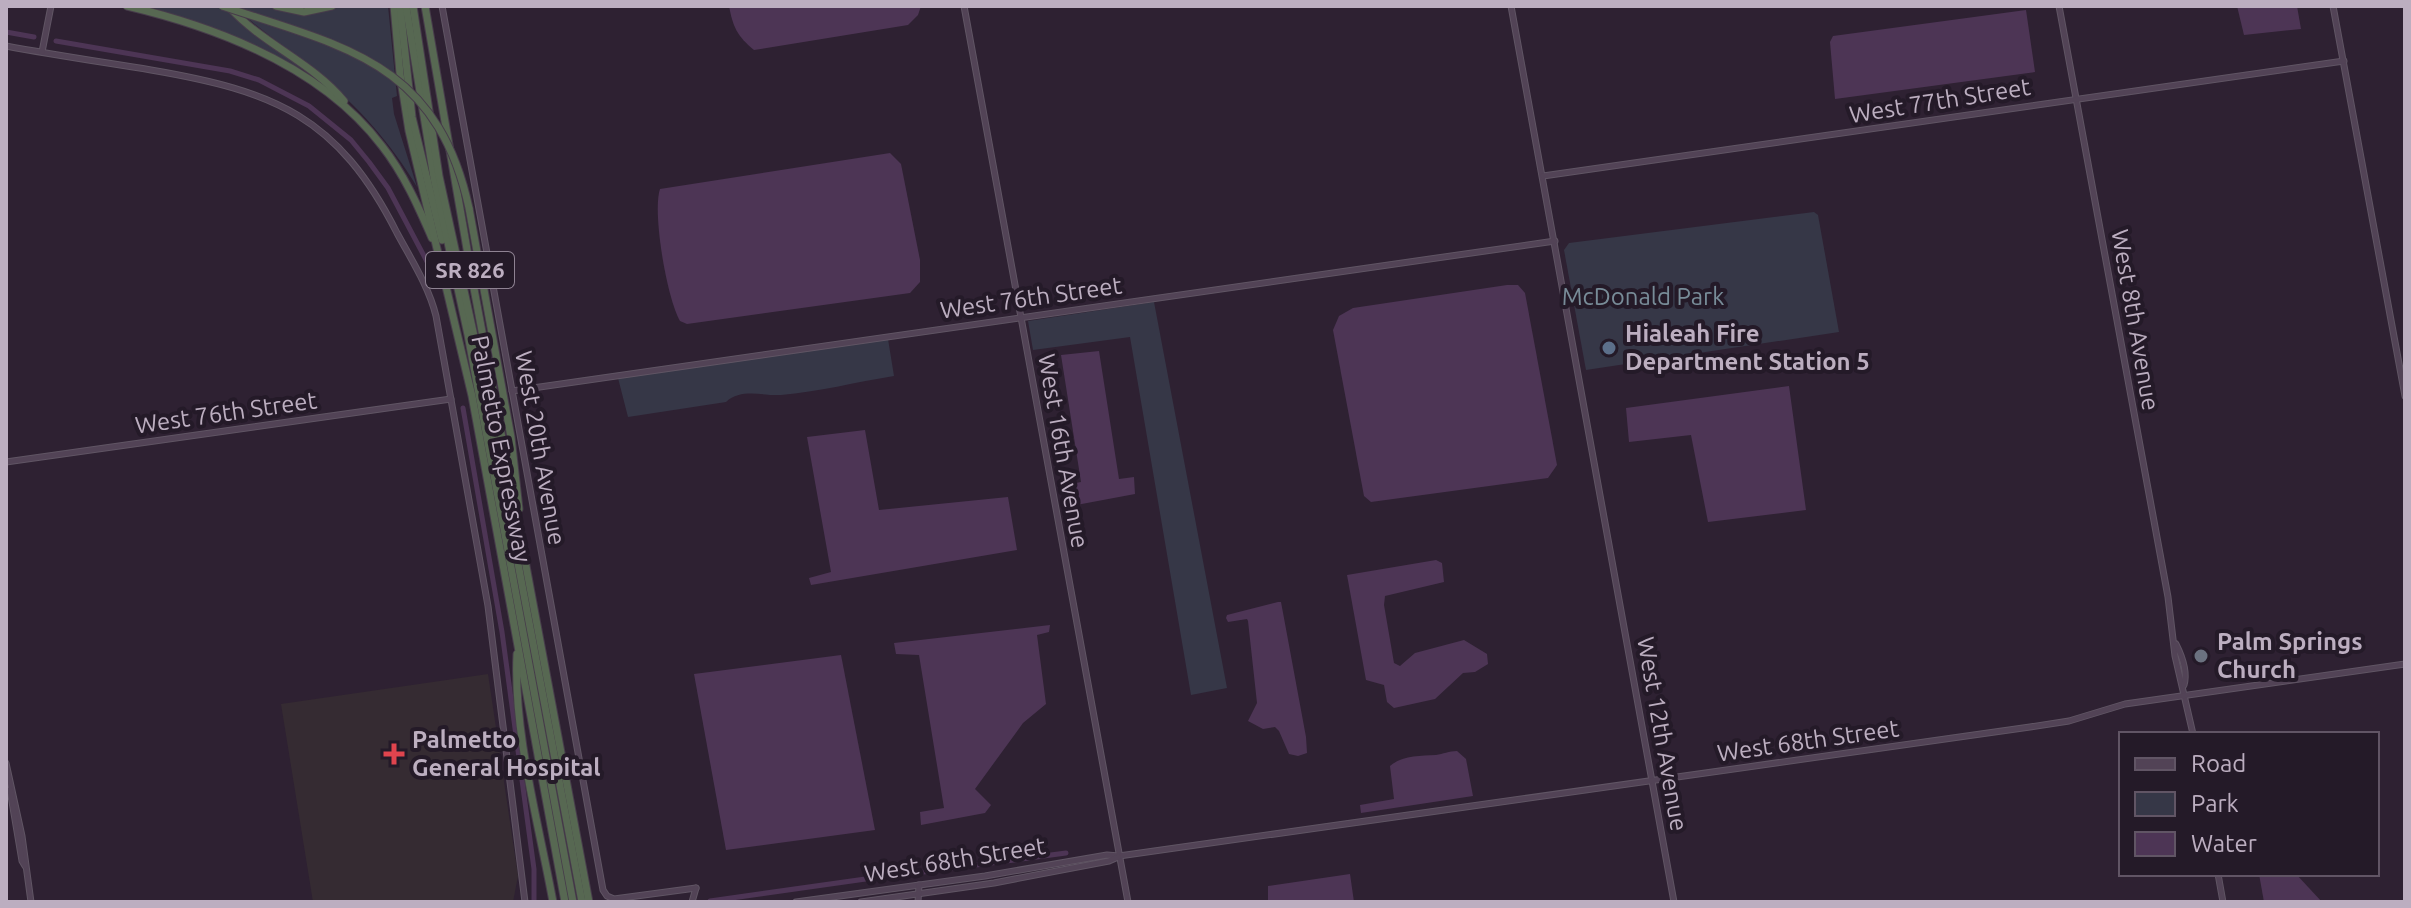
<svg xmlns="http://www.w3.org/2000/svg" width="2411" height="908" viewBox="0 0 2411 908" font-family="Ubuntu,sans-serif">
<style>
.medical{fill:#352b32}
.green{fill:#363747}
.water{fill:#4d3555}
.lines{fill:none;stroke-linecap:round;stroke-linejoin:round}
.canal{stroke:#4d3555;stroke-width:5}
.secondary-casing{stroke:#605564;stroke-width:7}
.highway-casing{stroke:#473c4b;stroke-width:9}
.secondary{stroke:#524356;stroke-width:5}
.highway{stroke:#576852;stroke-width:7}
.highway-bridge-casing{stroke:#473c4b;stroke-width:9;stroke-linecap:butt}
.highway-bridge{stroke:#576852;stroke-width:7}
.service-dot{fill:#5c6f8a;stroke:#241a28;stroke-width:3}
.worship-dot{fill:#6b7280;stroke:#241a28;stroke-width:3}
.health-dot{fill:#e0444e;stroke:#241a28;stroke-width:3}
.labels{text-anchor:middle;stroke-width:8;stroke-linejoin:round;paint-order:stroke}
.shield{fill:#241a28;stroke:#8e8292;stroke-width:2}
.shield-label{font-size:22px;font-weight:bold;fill:#bcaec0}
.street-label{font-size:24px;fill:#bcaec0;stroke:#241a28}
.park-label{font-size:24px;fill:#788c98;stroke:#241a28}
.poi-label{font-size:24px;font-weight:bold;fill:#bcaec0;stroke:#241a28;text-anchor:start}
</style>
<rect width="100%" height="100%" fill="#2e2132"/>
<polygon class="medical" points="488,674 518,876 513,902 313,902 281,704"/>
<g class="green">
<polygon points="148,6 226,6 301,68 300,70 231,35"/>
<path d="M234 6H271L285 11 331 9 337 6H388L397 96 392 98 394 114 417 187C391 143 356 104 316 72 289 49 259 30 234 6Z"/>
<polygon points="1814,212 1818,215 1839,332 1586,370 1564,250 1569,243"/>
<polygon points="1154,302 1227,688 1191,695 1130,337 1033,350 1028,321"/>
<path d="M888 339 894 376C856 382 818 392 781 395 763 396 741 388 726 402L628 417 618 378Z"/>
</g>
<g class="water">
<path d="M729 6H921L918 15 908 25 754 50C737 36 733 27 729 6Z"/>
<polygon points="2237,6 2297,6 2301,29 2244,35"/>
<polygon points="2026,10 2035,72 1835,99 1830,42 1833,36"/>
<path d="M890 153 901 164 920 260V282L910 293 687 324 680 321C667 299 652 212 660 189Z"/>
<polygon points="1507,285 1518,285 1525,293 1557,465 1548,478 1371,502 1364,496 1333,330 1339,316 1353,308"/>
<polygon points="1099,351 1119,479 1134,477 1135,494 1071,506 1066,485 1081,482 1061,355"/>
<polygon points="1789,386 1806,510 1708,522 1691,435 1629,442 1626,408"/>
<polygon points="865,430 879,510 1008,497 1017,550 811,585 809,578 831,572 807,437"/>
<polygon points="1436,560 1442,563 1444,582 1385,596 1384,605 1394,663 1400,666 1415,653 1464,640 1487,654 1488,664 1475,672 1463,673 1435,699 1394,708 1387,702 1384,685 1366,680 1347,575"/>
<polygon points="1278,602 1281,602 1306,737 1307,753 1298,756 1289,754 1279,731 1275,727 1263,729 1248,721 1257,703 1248,621 1247,619 1228,622 1226,618 1227,615"/>
<polygon points="1050,625 1049,632 1037,635 1046,704 1023,723 975,789 991,805 985,813 921,825 920,812 944,808 919,655 896,654 894,643"/>
<polygon points="841,655 875,830 726,850 694,674"/>
<path d="M1457 751 1466 759 1473 796 1361 813 1360 805 1394 799 1390 766C1403 755 1420 756 1436 755 1443 754 1449 751 1457 751Z"/>
<polygon points="1350,874 1354,902 1268,902 1268,886"/>
<polygon points="2259,874 2296,874 2322,902 2264,902"/>
</g>
<g class="lines">
<g class="canal">
<polyline points="6,32 34,37"/>
<polyline points="56,41 230,71 259,80 309,106 351,140 369,162 388,188 432,271"/>
<polyline points="463,408 502,632 534,869 534,902"/>
<polyline points="923,872 1066,853"/>
<polyline points="710,901 908,873"/>
</g>
<g class="secondary-casing">
<g id="secondary">
<polyline points="442,6 603,890 607,896 614,899 696,888"/>
<polyline points="964,6 1128,902"/>
<polyline points="1511,6 1674,902"/>
<polyline points="2059,6 2168,597 2175,656 2193,734"/>
<polyline points="2333,6 2405,396"/>
<path d="M6 46C54 55 102 62 151 70 274 91 338 116 397 233 411 259 429 287 436 316L488 606 525 902"/>
<polyline points="42,52 51,6"/>
<polyline points="1543,176 2344,61"/>
<polyline points="512,391 1555,241"/>
<polyline points="6,462 451,399"/>
<path d="M2176 644C2182 656 2188 671 2184 685"/>
<polyline points="6,763 22,836 31,902"/>
<polyline points="10,790 22,861 25,866"/>
<polyline points="2218,874 2223,902"/>
<polyline points="692,902 696,888"/>
<polyline points="796,902 985,876 1107,855 1119,856 2030,727 2069,721 2125,704 2405,664"/>
<polyline points="861,902 994,883 1109,861 1118,857"/>
<polyline points="918,902 919,885"/>
</g>
</g>
<g class="highway-casing">
<g id="highway">
<path d="M127 6C220 28 322 67 382 146 404 174 418 206 432 238"/>
<polyline points="276,6 304,12 332,6"/>
<polyline points="394,6 400,74 409,131 472,396 565,902"/>
<polyline points="400,6 412,117 442,240"/>
<polyline points="406,6 434,178 468,335 573,902"/>
<polyline points="413,6 439,176 481,368 582,902"/>
<polyline points="425,6 472,278 589,902"/>
<path d="M230 8C263 44 313 63 344 101"/>
<polyline points="469,208 511,437 519,509"/>
<path d="M517 654C513 733 539 824 553 902"/>
</g>
</g>
<use href="#secondary" class="secondary"/>
<use href="#highway" class="highway"/>
<g class="highway-bridge-casing">
<path id="highway-bridge" d="M222 6C345 47 437 62 469 208"/>
</g>
<use href="#highway-bridge" class="highway-bridge"/>
</g>
<circle class="service-dot" cx="1609" cy="348" r="8"/>
<circle class="worship-dot" cx="2201" cy="656" r="8"/>
<path class="health-dot" d="M390 742h8v8h8v8h-8v8h-8v-8h-8v-8h8z"/>
<g class="labels">
<rect class="shield" x="426" y="252" width="88" height="36" rx="6"/>
<g class="shield-label">
<text x="470" y="278">SR 826</text>
</g>
<g class="street-label">
<text transform="translate(1940 101) rotate(-9)" y="8">West 77th Street</text>
<text transform="translate(1031 298) rotate(-8)" y="8">West 76th Street</text>
<text transform="translate(2135 320) rotate(80)" y="8">West 8th Avenue</text>
<text transform="translate(226 413) rotate(-8)" y="8">West 76th Street</text>
<text transform="translate(540 448) rotate(80)" y="8">West 20th Avenue</text>
<text transform="translate(501 449) rotate(79)" y="8">Palmetto Expressway</text>
<text transform="translate(1063 451) rotate(80)" y="8">West 16th Avenue</text>
<text transform="translate(1662 734) rotate(80)" y="8">West 12th Avenue</text>
<text transform="translate(1808 741) rotate(-8)" y="8">West 68th Street</text>
<text transform="translate(955 860) rotate(-9)" y="8">West 68th Street</text>
</g>
<g class="park-label">
<text x="1643" y="305">McDonald Park</text>
</g>
<g class="poi-label">
<text x="1625" y="342">Hialeah Fire<tspan x="1625" dy="28">Department Station 5</tspan></text>
<text x="2217" y="650">Palm Springs<tspan x="2217" dy="28">Church</tspan></text>
<text x="412" y="748">Palmetto<tspan x="412" dy="28">General Hospital</tspan></text>
</g>
</g>
<rect width="2411" height="908" fill="none" stroke="#bcaec0" stroke-width="16"/>
<rect x="2119" y="732" width="260" height="144" fill="#241a28" stroke="#615565" stroke-width="2"/>
<rect x="2135" y="758" width="40" height="12" fill="#524356" stroke="#615565" stroke-width="2"/>
<text x="2191" y="772" font-size="24" fill="#bcaec0">Road</text>
<rect x="2135" y="792" width="40" height="24" fill="#363747" stroke="#615565" stroke-width="2"/>
<text x="2191" y="812" font-size="24" fill="#bcaec0">Park</text>
<rect x="2135" y="832" width="40" height="24" fill="#4d3555" stroke="#615565" stroke-width="2"/>
<text x="2191" y="852" font-size="24" fill="#bcaec0">Water</text>
</svg>
